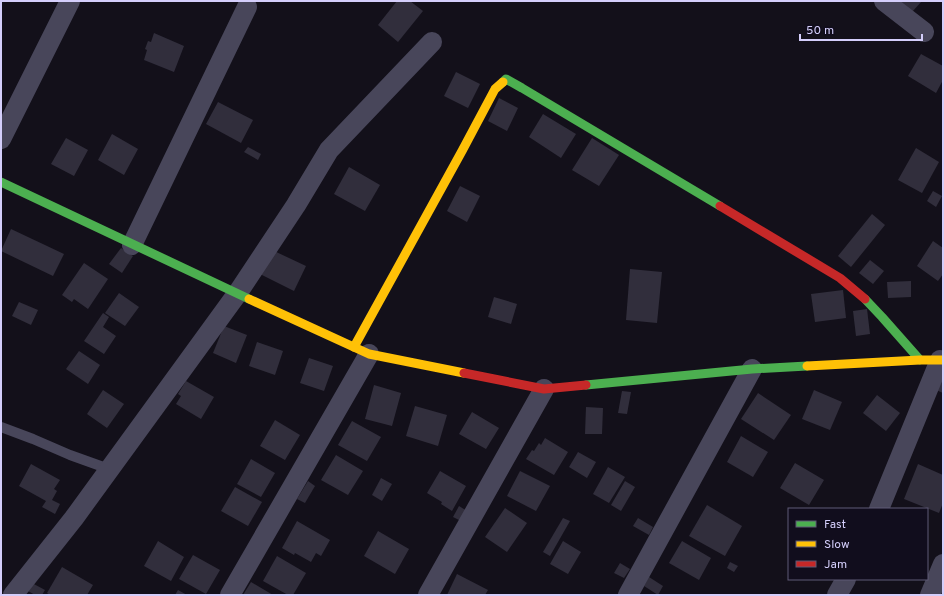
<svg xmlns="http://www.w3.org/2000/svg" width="944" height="596" viewBox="0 0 944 596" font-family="Overpass,sans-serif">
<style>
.building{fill:#312e3c}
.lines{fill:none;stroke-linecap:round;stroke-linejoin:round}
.lane{stroke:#48465a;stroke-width:10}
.street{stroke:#48465a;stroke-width:20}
.fast{stroke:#4caf50;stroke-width:9}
.slow{stroke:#ffc107;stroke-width:9}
.jam{stroke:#c62828;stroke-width:9}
</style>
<rect width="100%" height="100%" fill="#13101a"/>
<g class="building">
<polygon points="397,1 410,1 423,11 398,42 378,25"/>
<polygon points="900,1 922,1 912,12"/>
<polygon points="154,33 184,46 174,72 144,60 147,50 145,49 148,41 151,42"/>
<polygon points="921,54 943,66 943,80 936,93 908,76"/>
<polygon points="456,72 480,84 468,108 444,96"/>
<polygon points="499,98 518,108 507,131 488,121"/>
<polygon points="218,102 253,120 241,143 206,124"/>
<polygon points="543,114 576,134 561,158 529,137"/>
<polygon points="112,134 138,149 124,175 98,160"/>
<polygon points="66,138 88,150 74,176 51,164"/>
<polygon points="592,138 619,155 599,186 572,170"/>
<polygon points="248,147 261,154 258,160 244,152"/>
<polygon points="916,148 939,162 922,193 898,180"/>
<polygon points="349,167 380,185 365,211 334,194"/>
<polygon points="460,186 480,196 467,222 447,211"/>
<polygon points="933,191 942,196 936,207 927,201"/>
<polygon points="872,214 885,225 851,267 838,256"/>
<polygon points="11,229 64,254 53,276 1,251"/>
<polygon points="933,241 943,248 943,274 938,281 917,266"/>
<polygon points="121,248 133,256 122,273 109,264"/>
<polygon points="272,250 306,266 294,291 260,274"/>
<polygon points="870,260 884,271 873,284 859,273"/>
<polygon points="84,263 108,279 88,309 74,299 72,302 62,295"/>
<polygon points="630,269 662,272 657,323 626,320"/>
<polygon points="911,281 911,297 888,298 887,282"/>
<polygon points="843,290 846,318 815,322 811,294"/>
<polygon points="119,293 139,307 125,326 105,313"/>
<polygon points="494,297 517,304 511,324 488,317"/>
<polygon points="19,302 38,310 31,325 12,316"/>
<polygon points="867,309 870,334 856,336 853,311"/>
<polygon points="103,313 109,317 103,327 116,336 104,354 84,341"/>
<polygon points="224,326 247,335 236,363 213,353"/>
<polygon points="257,342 283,351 275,375 249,366"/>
<polygon points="79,351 100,365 88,384 66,369"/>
<polygon points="309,358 333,366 324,391 300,383"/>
<polygon points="943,373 943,393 936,390"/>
<polygon points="186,381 214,397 201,419 176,404 181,396 178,394"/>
<polygon points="374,385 401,393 392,426 365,419"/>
<polygon points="103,390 124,404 107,428 87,414"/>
<polygon points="814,390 842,402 830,430 802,419"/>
<polygon points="622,391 631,392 627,414 618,413"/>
<polygon points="758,393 791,415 774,440 741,419"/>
<polygon points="877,395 900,413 886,431 863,413"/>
<polygon points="415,406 447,415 438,446 406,436"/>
<polygon points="586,407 603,408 602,434 585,434"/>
<polygon points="472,412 499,428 486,449 459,434"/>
<polygon points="275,420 300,435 285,460 260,446"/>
<polygon points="352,421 381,437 367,461 338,445"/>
<polygon points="741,436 768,452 753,477 727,462"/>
<polygon points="545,438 568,452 554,475 526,459 532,450 534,451 539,443 541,445"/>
<polygon points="578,452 596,462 587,478 569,467"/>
<polygon points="336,455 363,471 348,495 321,480"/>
<polygon points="251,459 275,473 261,497 237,484"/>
<polygon points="795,463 824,480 809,505 780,488"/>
<polygon points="31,464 60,480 54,489 57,491 52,500 60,504 55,514 42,507 46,501 19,486"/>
<polygon points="918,464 943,475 943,503 939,513 904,499"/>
<polygon points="608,467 625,477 609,503 593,494"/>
<polygon points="440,471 466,486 452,511 441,504 442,502 427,493"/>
<polygon points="520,471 550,486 536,511 507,496"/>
<polygon points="381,478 392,484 382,501 372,495"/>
<polygon points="308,481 315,486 305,503 297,499"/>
<polygon points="625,481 635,487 621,511 611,505"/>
<polygon points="235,487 262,502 248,526 221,511"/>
<polygon points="707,505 742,526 725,556 689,536"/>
<polygon points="459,506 467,511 461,521 453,517"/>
<polygon points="505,508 527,523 507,552 485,537"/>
<polygon points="563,518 570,521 550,556 543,552"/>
<polygon points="638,518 653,527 649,535 633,526"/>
<polygon points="297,521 330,540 321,556 316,553 311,562 295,553 294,555 282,548"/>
<polygon points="378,531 409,549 395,574 364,556"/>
<polygon points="158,541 184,557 171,581 144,566"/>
<polygon points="563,541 581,552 568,574 550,564"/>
<polygon points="682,541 711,558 699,580 669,563"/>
<polygon points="193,555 220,570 206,594 179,579"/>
<polygon points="277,556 306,573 293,595 288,595 263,581"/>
<polygon points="730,562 738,566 734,572 727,568"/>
<polygon points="620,563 630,569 624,578 614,573"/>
<polygon points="62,567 93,585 87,595 50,595 47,593"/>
<polygon points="457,574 488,590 485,595 447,595"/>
<polygon points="649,577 663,586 658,595 644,586"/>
<polygon points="251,582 273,595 243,595"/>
<polygon points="32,583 45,590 42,595 35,595 28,591"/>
<polygon points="178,590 187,595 175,595"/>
</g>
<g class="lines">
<polyline class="lane" points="1,427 33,439 70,455 109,469"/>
<g class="street">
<polyline points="884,1 924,32"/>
<polyline points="1,139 70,1"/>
<polyline points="132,245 247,7"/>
<polyline points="879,509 940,360"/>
<polyline points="13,595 74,518 237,294 296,205 329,150 432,42"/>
<polyline points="230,595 369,354"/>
<polyline points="428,595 544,389"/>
<polyline points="628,595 752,369"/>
<polyline points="837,595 846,579"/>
<polyline points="930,595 943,564"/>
</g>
<g class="fast">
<polyline points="503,82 506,79 522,88 720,206"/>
<polyline points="1,182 249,299"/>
<polyline points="865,299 882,317 920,360"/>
<polyline points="586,385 752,369 807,366"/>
</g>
<g class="slow">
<polyline points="249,299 369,354 464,373"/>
<polyline points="354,347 462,151 495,89 503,82"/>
<polyline points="807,366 920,360 943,360"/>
</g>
<g class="jam">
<polyline points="720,206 840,278 865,299"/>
<polyline points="464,373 544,389 586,385"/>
</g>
</g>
<rect width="944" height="596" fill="none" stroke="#d4cefb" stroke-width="4"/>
<rect x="788" y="508" width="140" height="72" fill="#110d1d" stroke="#5f5a76"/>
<rect x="796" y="521" width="20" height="6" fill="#4caf50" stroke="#5f5a76"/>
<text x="824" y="528" font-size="12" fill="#d4cefb">Fast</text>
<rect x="796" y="541" width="20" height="6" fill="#ffc107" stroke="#5f5a76"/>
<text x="824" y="548" font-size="12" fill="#d4cefb">Slow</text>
<rect x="796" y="561" width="20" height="6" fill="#c62828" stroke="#5f5a76"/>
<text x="824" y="568" font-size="12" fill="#d4cefb">Jam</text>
<path d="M800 34v6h122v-6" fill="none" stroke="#d4cefb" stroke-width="2"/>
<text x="806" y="34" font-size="12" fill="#d4cefb" stroke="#110d1d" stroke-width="3" paint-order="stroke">50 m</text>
</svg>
